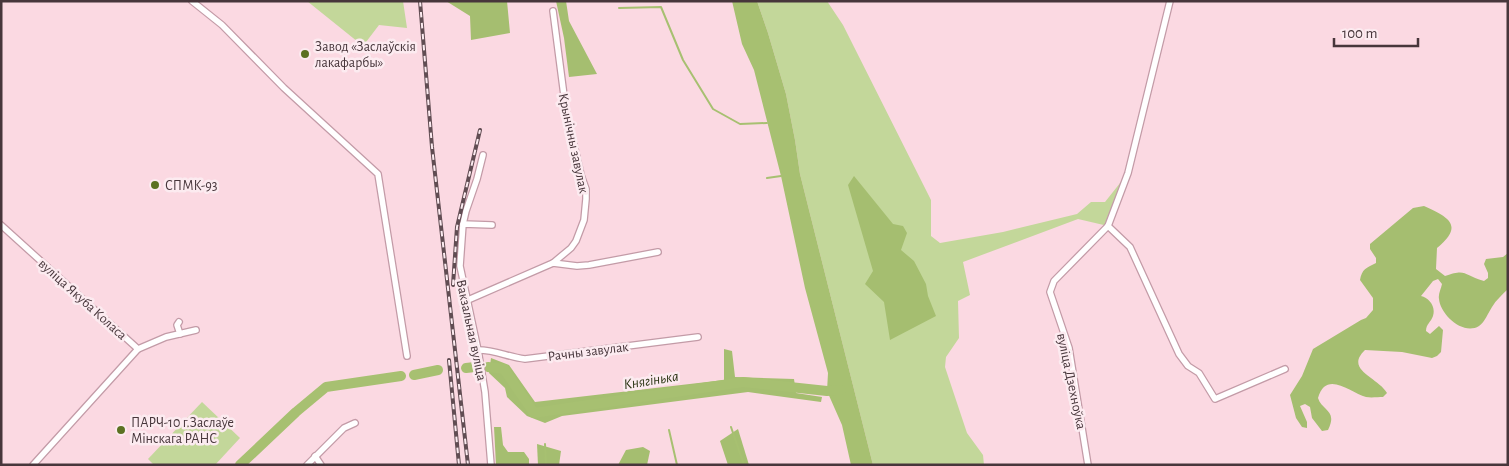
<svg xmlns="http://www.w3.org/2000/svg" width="1509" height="466" viewBox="0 0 1509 466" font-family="'Alegreya Sans',sans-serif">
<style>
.green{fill:#c3d79a}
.forest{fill:#a5be70}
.water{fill:#a7c071}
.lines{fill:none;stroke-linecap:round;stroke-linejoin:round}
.stream{stroke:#a7c071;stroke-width:2}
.river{stroke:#a7c071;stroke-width:10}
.minor-casing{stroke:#c39ba7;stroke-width:8}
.minor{stroke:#fff;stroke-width:5.5}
.rail-casing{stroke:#614d53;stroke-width:4}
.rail{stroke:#fcebf0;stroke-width:2;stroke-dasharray:5.5;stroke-linecap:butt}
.poi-dot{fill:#5b7121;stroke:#fcebf0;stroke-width:2}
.labels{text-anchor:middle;stroke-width:5;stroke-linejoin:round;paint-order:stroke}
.poi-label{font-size:14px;fill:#47363b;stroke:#fcebf0;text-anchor:start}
.street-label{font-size:14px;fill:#47363b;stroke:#fcebf0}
.water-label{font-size:15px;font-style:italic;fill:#2a3413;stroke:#fcebf0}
</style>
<rect width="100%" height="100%" fill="#fbd9e2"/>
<g class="green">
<polygon points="307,1 403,1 407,28 379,25 363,46"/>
<polygon points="757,1 827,1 843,25 931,200 931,236 940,243 1003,232 1077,214 1091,202 1105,202 1128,173 1108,226 1078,219 963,262 970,295 958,301 959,338 946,357 945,367 967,433 983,455 984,465 873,465 800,174 795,140 786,94 768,33"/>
<polygon points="202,402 240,438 215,465 154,465 148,459"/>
</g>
<g class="forest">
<polygon points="446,1 507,1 510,33 471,40 470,16"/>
<polygon points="556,1 566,1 569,21 597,74 569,77 564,38"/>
<polygon points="854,176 893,224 903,226 907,233 901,250 914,261 926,284 928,296 936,316 890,340 884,302 865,284 873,271 848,185"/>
<path d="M1424 206C1448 217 1465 225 1437 248L1436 269 1445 276C1467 268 1463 275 1484 281L1488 278V273L1484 264 1486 259 1503 257 1508 253V289C1502 295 1496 300 1492 307 1488 313 1485 322 1479 326 1463 336 1440 314 1439 299 1438 294 1441 289 1442 284L1438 279 1433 281 1421 296C1429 298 1436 306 1433 316 1431 322 1426 324 1426 331L1430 334 1439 326 1443 330 1441 352 1437 356 1432 358 1402 352 1365 350C1344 370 1378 377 1387 393L1383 397C1378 397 1371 398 1366 397 1351 393 1326 369 1318 398 1322 411 1338 410 1328 430L1322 431 1312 418 1310 407 1305 404 1300 406 1307 422V428L1302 427 1296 418 1290 395 1302 376 1313 349 1361 320 1366 318 1373 310V298L1360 280C1362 269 1366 268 1376 263V258L1370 249V244L1413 208Z"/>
<polygon points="724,349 732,351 735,377 794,379 796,393 822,397 821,402 748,392 562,416 545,423 527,416 507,397 505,388 489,373 491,358 509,365 535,402 724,380"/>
<polygon points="494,427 501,427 503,445 508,452 524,452 529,459 529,465 496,465"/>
<polygon points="738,429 749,465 728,465 720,441"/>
<polygon points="537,444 561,451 559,465 538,465"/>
<polygon points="643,447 650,451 647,465 618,465 626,450"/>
</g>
<polygon class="water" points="732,1 757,1 768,33 786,94 795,140 800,174 873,465 851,465 842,425 827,391 828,373 805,288 781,176 754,70 742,44"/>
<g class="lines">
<g class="stream">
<polyline points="619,8 661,7 683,60 713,109 740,124 767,123"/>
<polyline points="767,178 781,176"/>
<polyline points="731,427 744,465"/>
<polyline points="669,430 677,465"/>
<polyline points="545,444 546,465"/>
</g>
<g class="river">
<polyline points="488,367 504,369 534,413 743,382 827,391 841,390"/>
<polyline points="466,368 475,367"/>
<polyline points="414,375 438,370"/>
<polyline points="240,465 296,412 326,387 401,376"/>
</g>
<g class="minor-casing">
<g id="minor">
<polyline points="192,1 222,25 284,88 378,174 407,356"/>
<polyline points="463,224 466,211 477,179 483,155"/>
<polyline points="1,225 138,349 33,465"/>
<polyline points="1108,226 1130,247 1179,354 1188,366 1199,373 1215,399 1285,369"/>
<polyline points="553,263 571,248 576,241 584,220 586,199 586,189 581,175 566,111 553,11"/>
<polyline points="468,300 553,263 577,266 589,265 658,252"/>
<polyline points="179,322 177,325 180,334"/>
<polyline points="138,349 166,337 196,330"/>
<path d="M478 350C497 350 507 357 525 359L698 337"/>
<polyline points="315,456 321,465"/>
<polyline points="307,465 344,428 355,423"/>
<polyline points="491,465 485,392 478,350 460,266 463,224 492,225"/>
<polyline points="1088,465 1069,348 1050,292 1054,281 1108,226 1128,173 1170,1"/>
</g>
</g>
<use href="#minor" class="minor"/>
<g class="rail-casing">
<g id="rail">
<polyline points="420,1 432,147 468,465"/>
<polyline points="453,285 457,227 480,130"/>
<polyline points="449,360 459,465"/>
</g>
</g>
<use href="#rail" class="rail"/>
</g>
<g class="poi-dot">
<circle cx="305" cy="54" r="5"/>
<circle cx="155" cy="185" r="5"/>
<circle cx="121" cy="430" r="5"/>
</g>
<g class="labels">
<g class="poi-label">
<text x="315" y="51">Завод «Заслаўскія<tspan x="315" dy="16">лакафарбы»</tspan></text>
<text x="165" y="190">СПМК-93</text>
<text x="131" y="427">ПАРЧ-10 г.Заслаўе<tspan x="131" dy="16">Мінскага РАНС</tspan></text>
</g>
<g class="street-label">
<text transform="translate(574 143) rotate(78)" y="5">Крынічны завулак</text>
<text transform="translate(83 299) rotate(42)" y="5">вуліца Якуба Коласа</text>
<text transform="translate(472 330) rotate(78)" y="5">Вакзальная вуліца</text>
<text transform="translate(588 351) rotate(-7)" y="5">Рачны завулак</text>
<text transform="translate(1072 381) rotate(78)" y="5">вуліца Дзехноўка</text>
</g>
<g class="water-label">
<text transform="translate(651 380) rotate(-9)" y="5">Княгінька</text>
</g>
</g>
<rect width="1509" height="466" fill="none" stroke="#47363b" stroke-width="5"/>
<path d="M1334 38v8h84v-8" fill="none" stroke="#47363b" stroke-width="2.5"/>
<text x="1342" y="38" font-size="15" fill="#47363b" stroke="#fcebf0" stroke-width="4" paint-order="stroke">100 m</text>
</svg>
